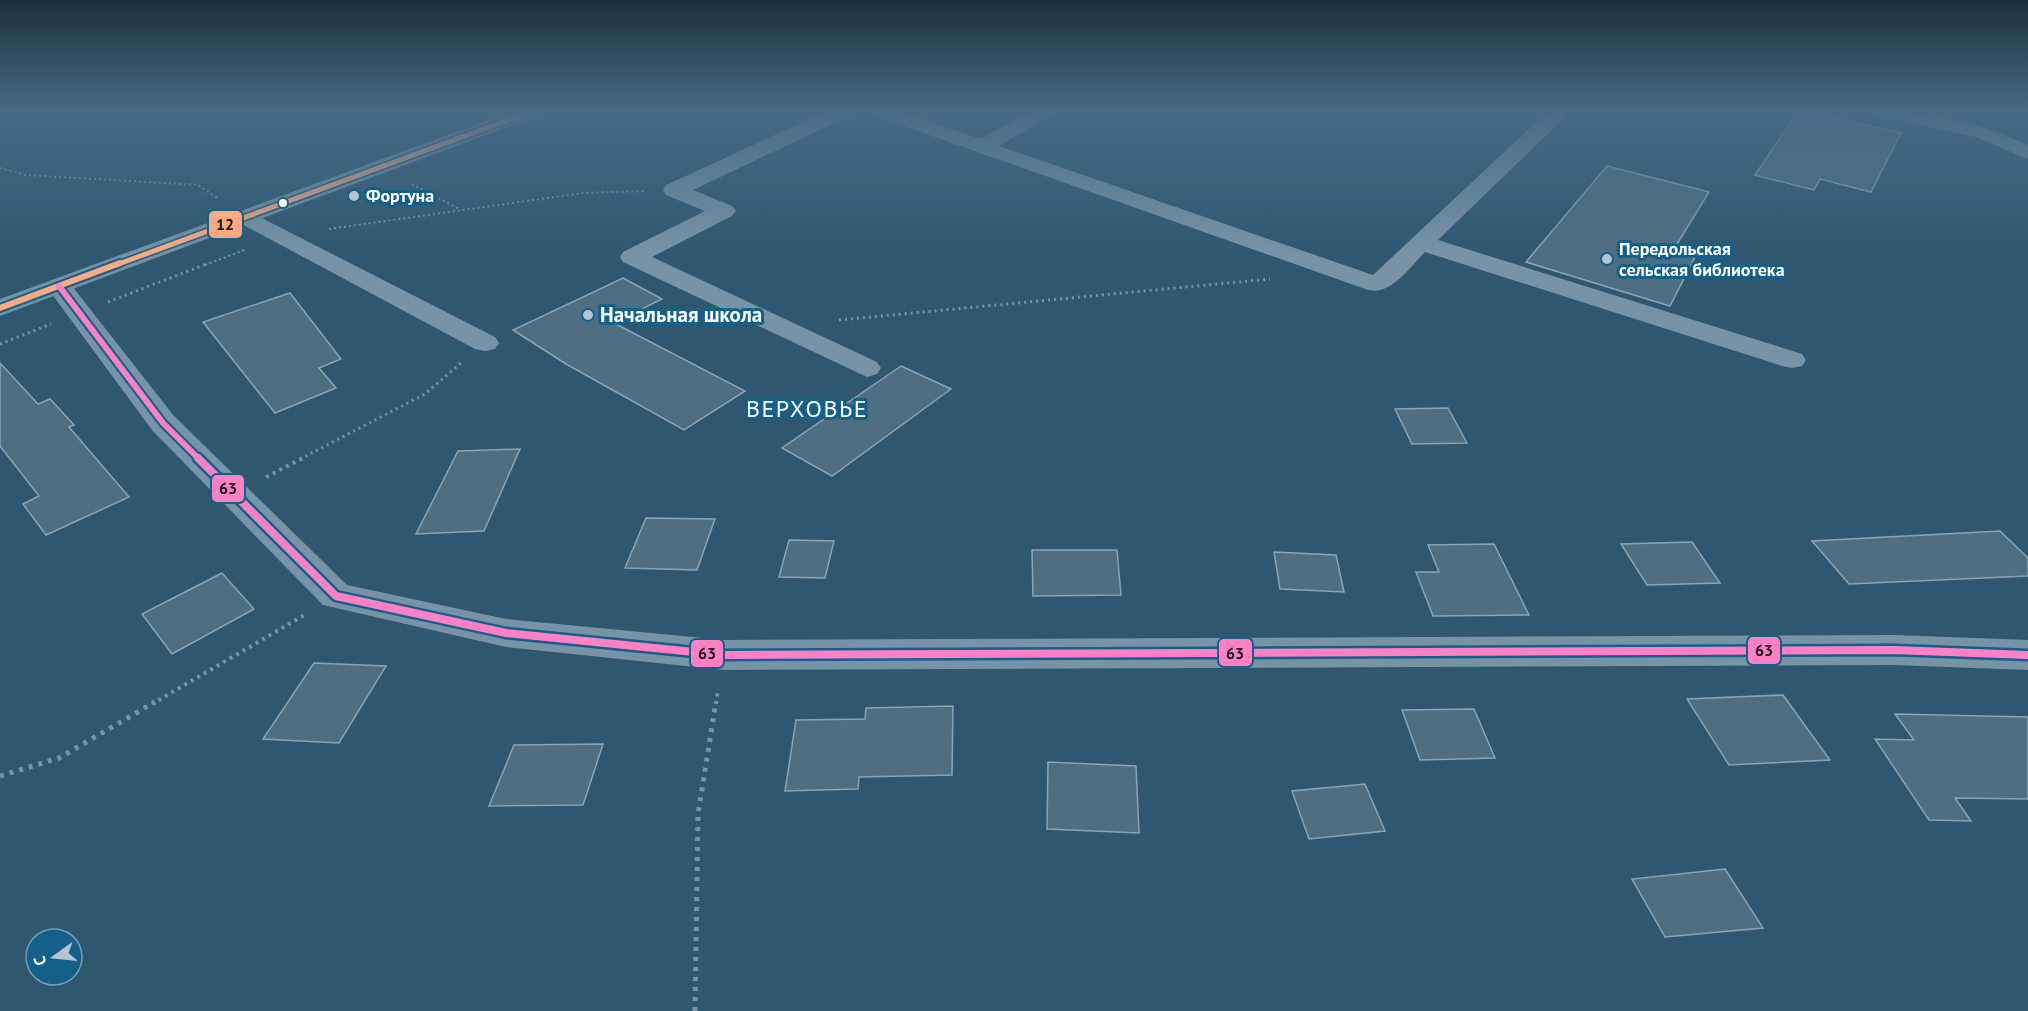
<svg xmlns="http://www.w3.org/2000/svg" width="2028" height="1011" viewBox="0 0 2028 1011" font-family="'PT Sans',sans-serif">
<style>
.building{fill:#4e6f82;stroke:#8aa4b3;stroke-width:1.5}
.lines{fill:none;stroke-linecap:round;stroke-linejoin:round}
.path-far3{stroke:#7694a5;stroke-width:2;stroke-dasharray:2 3;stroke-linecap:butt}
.path-far2{stroke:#7694a5;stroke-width:3;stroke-dasharray:2 4;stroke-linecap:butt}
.path-far1{stroke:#7694a5;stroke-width:4;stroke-dasharray:3 4.5;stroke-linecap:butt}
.path{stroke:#7694a5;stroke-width:5;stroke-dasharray:4 6;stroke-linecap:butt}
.minor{fill:#7694a5;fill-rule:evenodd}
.major{fill:#7592a3;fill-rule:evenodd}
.bus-1-far1-casing{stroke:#14608b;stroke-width:8}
.bus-1-casing{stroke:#14608b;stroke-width:10}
.bus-2-far1-casing{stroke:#14608b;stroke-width:10}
.bus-2-casing{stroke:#14608b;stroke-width:13}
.bus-1-far1{stroke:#ffa980;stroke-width:5}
.bus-1{stroke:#ffa980;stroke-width:6}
.bus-2-far1{stroke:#ff80c5;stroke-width:6}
.bus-2{stroke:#ff80c5;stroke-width:8}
.poi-dot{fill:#b6c5cd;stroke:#14608b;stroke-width:2}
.bus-dot{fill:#fff;stroke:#14608b;stroke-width:2}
.labels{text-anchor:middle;stroke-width:6;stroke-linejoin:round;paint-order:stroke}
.far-poi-label{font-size:18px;font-weight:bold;fill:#fff;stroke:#14608b;text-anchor:start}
.poi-label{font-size:21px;font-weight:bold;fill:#fff;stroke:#14608b;text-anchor:start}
.quarter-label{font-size:24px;letter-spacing:1.5px;fill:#fff;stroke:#14608b}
.line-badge{stroke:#14608b;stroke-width:2}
.pale-badge-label{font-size:16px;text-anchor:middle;font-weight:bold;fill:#111}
</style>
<rect width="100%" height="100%" fill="#2f5870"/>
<g class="building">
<polygon points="1799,110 1901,133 1871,192 1820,179 1814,190 1755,175"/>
<polygon points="1607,166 1709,192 1674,249 1696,255 1670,306 1526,262"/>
<polygon points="623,278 662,299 614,323 745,391 684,430 566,364 513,330"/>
<polygon points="290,293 341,359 319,368 336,388 275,413 203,322"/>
<polygon points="0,363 38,404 50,399 74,425 69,427 129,497 46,535 23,504 39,496 0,446"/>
<polygon points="901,366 951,389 832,476 782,448"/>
<polygon points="1448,408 1467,443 1412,444 1395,409"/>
<polygon points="520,449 484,531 416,534 458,451"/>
<polygon points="646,518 715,519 697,570 625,568"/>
<polygon points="2000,531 2028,558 2028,576 1849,584 1812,541"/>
<polygon points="789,540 834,541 825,578 779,577"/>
<polygon points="1692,542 1720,583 1647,585 1621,544"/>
<polygon points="1494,544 1529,615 1433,616 1416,572 1439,572 1428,545"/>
<polygon points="1032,550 1117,550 1121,595 1033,596"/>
<polygon points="1274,552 1336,555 1344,592 1280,589"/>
<polygon points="222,573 254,609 172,654 142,614"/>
<polygon points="314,663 386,666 339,743 263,739"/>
<polygon points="1783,695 1830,760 1729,765 1687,699"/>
<polygon points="953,706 952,775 859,777 858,789 785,791 796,720 865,719 866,708"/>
<polygon points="1474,709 1495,758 1420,760 1402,710"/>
<polygon points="1895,714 2028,717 2028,799 1955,798 1971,821 1929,820 1875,739 1914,740"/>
<polygon points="603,744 583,805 489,806 514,745"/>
<polygon points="1048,762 1136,766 1139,833 1047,829"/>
<polygon points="1365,784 1385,831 1309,839 1292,791"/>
<polygon points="1725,869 1763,928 1665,937 1632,879"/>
</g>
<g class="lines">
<g class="path-far3">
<polyline points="0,168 26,175 198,185 219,199"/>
<polyline points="412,184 461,210"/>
<polyline points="329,229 583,193 646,191"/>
<polyline points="205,265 247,249"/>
</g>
<g class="path-far2">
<polyline points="108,302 209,263"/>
<polyline points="839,320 1270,279"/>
<polyline points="0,344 51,324"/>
<polyline points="300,459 425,394 461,363"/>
</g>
<g class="path-far1">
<polyline points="266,477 303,458"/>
<polyline points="152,704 306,614"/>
<polyline points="716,704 718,689"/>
</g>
<g class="path">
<polyline points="0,776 59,758 155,702"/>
<polyline points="695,1011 698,814 716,702"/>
</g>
<g class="minor">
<polygon points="829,110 856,110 853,114 693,190 732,206 736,211 732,216 652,257 877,362 881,368 877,374 867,377 623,262 620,257 623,252 705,211 666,195 663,190 666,185"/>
<path d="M867 110H897L980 139 1034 110H1059L999 146 1373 275 1549 110H1568L1566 116 1438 240 1802 354 1806 360 1802 366 1792 368 1782 366 1425 252C1410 267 1391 296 1368 290L870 114Z"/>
<path d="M1869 110C1926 110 1976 122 2028 145V159L1976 137 1872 114Z"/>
<polygon points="246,210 495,337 499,343 495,349 485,351 475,349 238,222 234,217 238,212"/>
<polygon points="59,278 68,281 174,416 347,585 506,619 724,640 1894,635 2028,640 2028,670 1894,665 724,670 506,647 323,605 152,430 46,286 50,281"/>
</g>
<polygon class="major" points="516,110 545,110 542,114 0,316 0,299"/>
<g class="bus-1-far1-casing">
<polyline id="bus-1-far1" points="116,265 535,110"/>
</g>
<g class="bus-1-casing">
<polyline id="bus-1" points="0,308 120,263"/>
</g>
<g class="bus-2-far1-casing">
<polyline id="bus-2-far1" points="59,286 163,423 199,459"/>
</g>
<g class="bus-2-casing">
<polyline id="bus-2" points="198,458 336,596 506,633 724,655 1894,650 2028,655"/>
</g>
<use href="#bus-1-far1" class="bus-1-far1"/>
<use href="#bus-1" class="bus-1"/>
<use href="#bus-2-far1" class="bus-2-far1"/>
<use href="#bus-2" class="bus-2"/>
</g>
<linearGradient id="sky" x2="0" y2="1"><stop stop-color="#1a303e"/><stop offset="0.44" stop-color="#476a86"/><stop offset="1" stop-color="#476a86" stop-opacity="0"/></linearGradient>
<rect width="2028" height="252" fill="url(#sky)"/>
<g class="poi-dot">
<circle cx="354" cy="196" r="6"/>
<circle cx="1607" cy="259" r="6"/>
<circle cx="588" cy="315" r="6"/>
</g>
<circle class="bus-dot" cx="283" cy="203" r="5"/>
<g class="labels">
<g class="far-poi-label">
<text x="366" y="202">Фортуна</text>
<text x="1619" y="255">Передольская<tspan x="1619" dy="21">сельская библиотека</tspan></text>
</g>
<g class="poi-label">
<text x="600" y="322">Начальная школа</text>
</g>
<g class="quarter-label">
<text x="807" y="417">ВЕРХОВЬЕ</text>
</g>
</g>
<g class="line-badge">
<rect x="208" y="210" width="35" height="29" rx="6" fill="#ffa980"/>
<rect x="211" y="474" width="34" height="29" rx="6" fill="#ff80c5"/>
<rect x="1747" y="636" width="34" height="29" rx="6" fill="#ff80c5"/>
<rect x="1218" y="638" width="35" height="29" rx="6" fill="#ff80c5"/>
<rect x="690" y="639" width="34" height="29" rx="6" fill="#ff80c5"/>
</g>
<g class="pale-badge-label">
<text x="225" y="230">12</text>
<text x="228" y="494">63</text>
<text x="1764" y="656">63</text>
<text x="1235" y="659">63</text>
<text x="707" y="659">63</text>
</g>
<g transform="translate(54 957) rotate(255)"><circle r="28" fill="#14608b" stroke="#72a0b9" stroke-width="1.5"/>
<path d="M0-4.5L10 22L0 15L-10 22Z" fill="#b6c5cd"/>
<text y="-9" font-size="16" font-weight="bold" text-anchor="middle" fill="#ffffff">С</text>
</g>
</svg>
